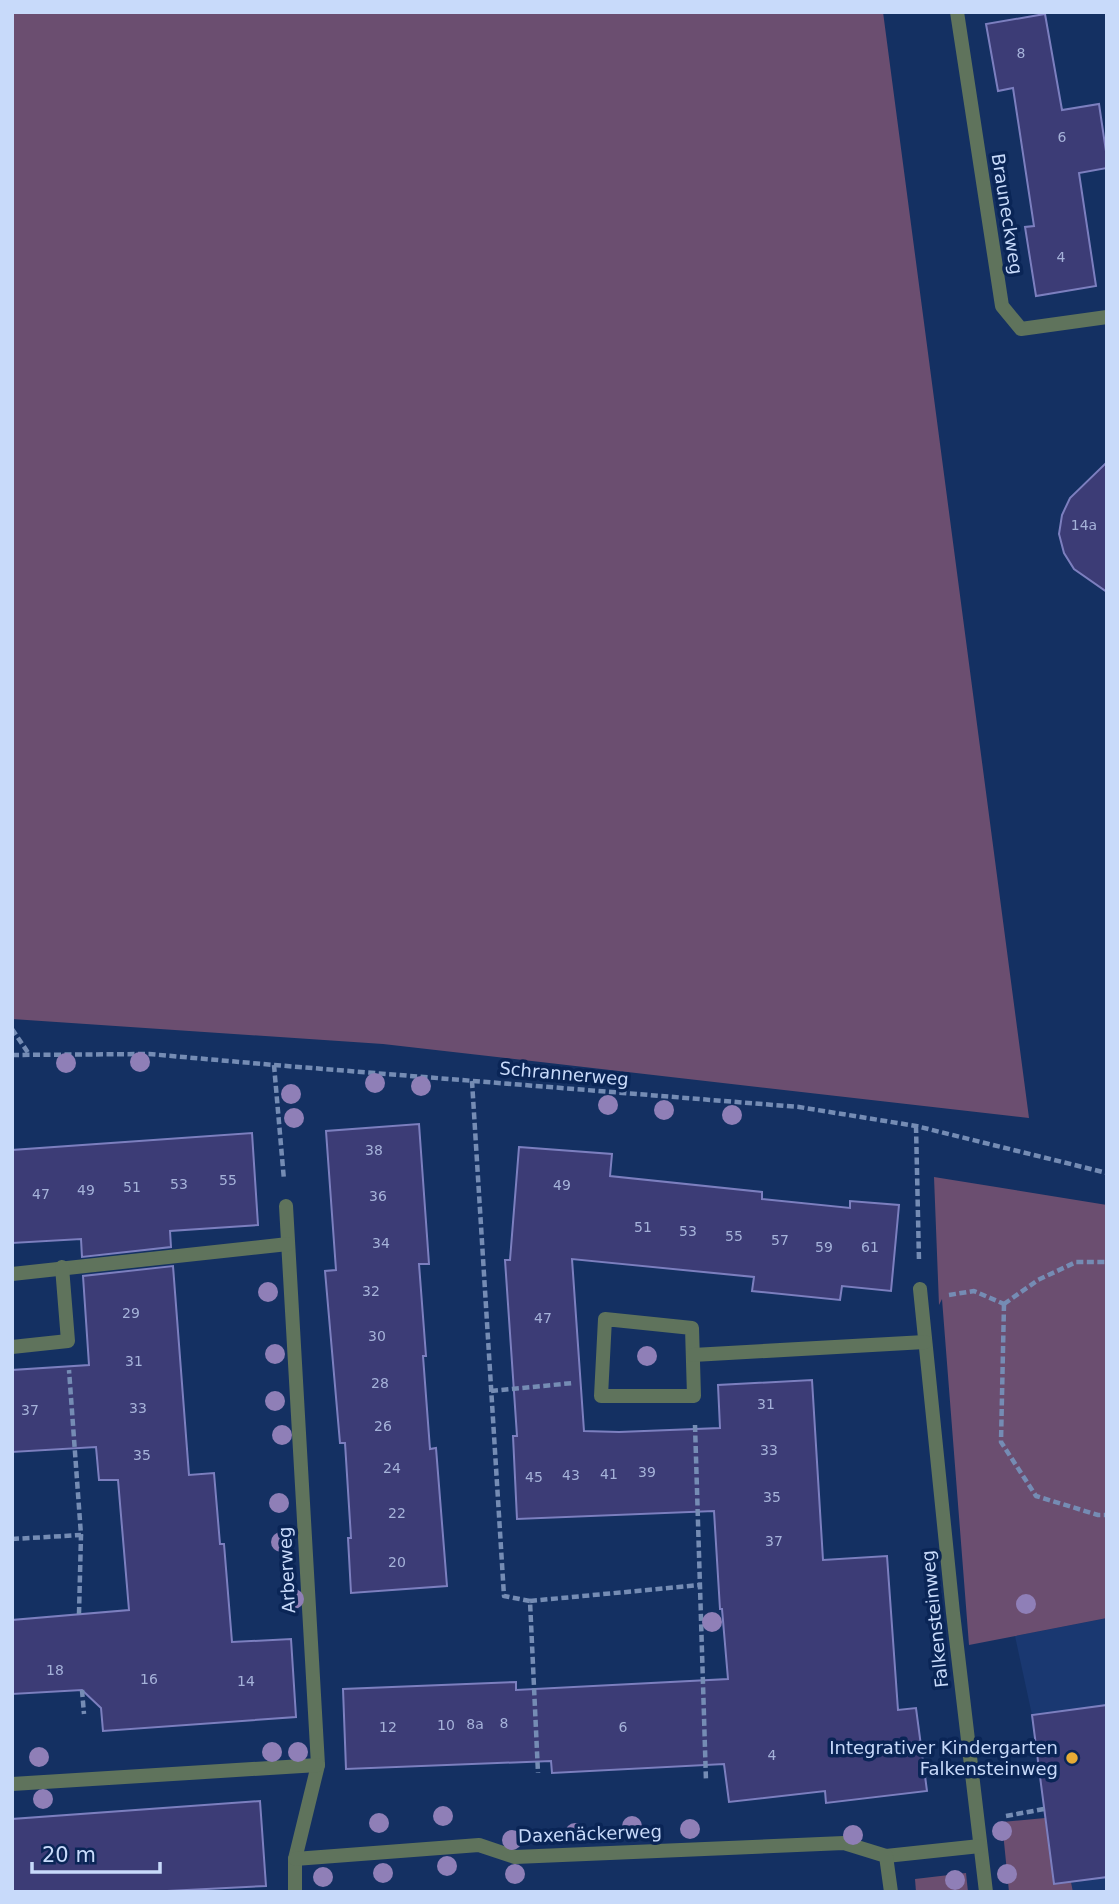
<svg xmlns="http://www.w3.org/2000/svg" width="1119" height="1904" viewBox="0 0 1119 1904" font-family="'DejaVu Sans',sans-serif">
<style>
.built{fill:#1a3871}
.green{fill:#6b4e70}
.building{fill:#3c3c76;stroke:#7c7fbf;stroke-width:2}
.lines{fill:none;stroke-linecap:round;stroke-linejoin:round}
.path{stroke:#758cb4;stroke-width:4.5;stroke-dasharray:7 3.5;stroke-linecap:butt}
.street{stroke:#5f735c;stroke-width:14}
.tree{fill:#8f7fb7}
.poi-dot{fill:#e6ac36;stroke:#0a2556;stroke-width:2.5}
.labels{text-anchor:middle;stroke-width:7;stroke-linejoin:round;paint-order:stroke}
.number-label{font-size:14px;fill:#a5b2d9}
.street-label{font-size:18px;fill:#c8dafa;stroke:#0a2556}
.poi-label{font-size:18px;fill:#c8dafa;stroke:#0a2556;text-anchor:end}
</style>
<rect width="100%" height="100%" fill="#143062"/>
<polygon class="built" points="1107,1618 1107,1892 1073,1892 1071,1882 1054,1884 1032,1715 1015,1636"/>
<g class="green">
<polygon points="12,12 883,12 1029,1118 383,1044 12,1019"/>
<polygon points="934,1177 1107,1205 1107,1618 969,1645 942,1299 939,1305"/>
<polygon points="1045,1818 1054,1884 1071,1882 1073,1892 1009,1892 1002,1822"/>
<polygon points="966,1873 968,1892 916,1892 915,1879"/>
</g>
<g class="building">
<polygon points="1045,14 1062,110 1099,104 1107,158 1107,168 1079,173 1096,286 1036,296 1025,227 1034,226 1013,88 998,91 986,24"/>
<polygon points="1107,462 1107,592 1074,569 1064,553 1059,534 1062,515 1070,498"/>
<polygon points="419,1124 429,1264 419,1264 426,1356 423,1356 430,1449 436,1448 447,1586 351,1593 348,1538 351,1538 345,1443 340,1443 325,1271 336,1270 326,1131"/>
<polygon points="252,1133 258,1225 170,1231 171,1247 82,1257 81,1239 12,1243 12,1150"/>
<polygon points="519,1147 612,1154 610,1176 762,1192 762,1199 850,1208 850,1201 899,1205 891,1291 842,1286 840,1300 752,1291 754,1277 572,1259 584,1431 619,1432 720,1428 718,1385 812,1380 823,1560 887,1556 898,1710 916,1708 927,1791 826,1803 825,1791 729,1802 724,1764 552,1773 551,1761 346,1769 343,1689 516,1682 516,1690 728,1679 722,1609 720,1609 714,1511 517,1519 513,1436 517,1436 505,1260 510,1260"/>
<polygon points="173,1266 189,1475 214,1473 220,1544 224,1544 232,1642 291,1639 296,1717 103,1731 101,1708 82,1690 12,1694 12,1620 129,1610 118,1480 99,1480 96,1447 12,1452 12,1370 89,1365 83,1276"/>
<polygon points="1107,1705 1107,1877 1054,1884 1032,1715"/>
<polygon points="260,1801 266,1886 147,1892 12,1892 12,1819"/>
</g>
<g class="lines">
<g class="path">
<polyline points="12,1029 29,1054"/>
<polyline points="12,1055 149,1054 274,1065 799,1107 916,1126 1107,1173"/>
<polyline points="274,1065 284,1180"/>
<polyline points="472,1081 504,1596 530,1601 538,1773"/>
<polyline points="916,1126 919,1261"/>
<polyline points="949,1295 974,1291 1004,1304"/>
<polyline points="1004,1304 1001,1442 1036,1496 1098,1515 1107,1515"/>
<polyline points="1004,1304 1038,1280 1076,1262 1107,1262"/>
<polyline points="491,1391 573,1383"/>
<polyline points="695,1425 706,1781"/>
<polyline points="12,1539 81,1535 69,1370"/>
<polyline points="530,1601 700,1585"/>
<polyline points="79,1614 81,1535"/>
<polyline points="82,1690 84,1714"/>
<polyline points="1006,1816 1044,1809"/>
</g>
<g class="street">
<polyline points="957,12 1002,306 1021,329 1107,317"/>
<polyline points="286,1206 318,1765 295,1859 295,1892"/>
<polyline points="12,1274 288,1244"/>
<polyline points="920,1289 953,1613 986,1892"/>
<polygon points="605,1319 692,1328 694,1396 601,1396"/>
<polyline points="12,1347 68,1341 62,1267"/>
<polyline points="693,1355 925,1342"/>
<polyline points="12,1784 318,1765"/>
<polyline points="886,1856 980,1846"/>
<polyline points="295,1859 479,1845 515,1857 844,1843 886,1856 891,1892"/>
</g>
</g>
<g class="tree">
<circle cx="140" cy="1062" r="10"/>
<circle cx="66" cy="1063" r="10"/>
<circle cx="375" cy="1083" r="10"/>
<circle cx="421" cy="1086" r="10"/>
<circle cx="291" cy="1094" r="10"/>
<circle cx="608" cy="1105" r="10"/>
<circle cx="664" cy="1110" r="10"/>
<circle cx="732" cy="1115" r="10"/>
<circle cx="294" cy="1118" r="10"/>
<circle cx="268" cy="1292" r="10"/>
<circle cx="275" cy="1354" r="10"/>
<circle cx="647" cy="1356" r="10"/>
<circle cx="275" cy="1401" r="10"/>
<circle cx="282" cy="1435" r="10"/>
<circle cx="279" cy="1503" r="10"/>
<circle cx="281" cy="1542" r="10"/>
<circle cx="294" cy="1599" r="10"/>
<circle cx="1026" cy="1604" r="10"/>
<circle cx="712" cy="1622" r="10"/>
<circle cx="272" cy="1752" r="10"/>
<circle cx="298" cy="1752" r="10"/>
<circle cx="39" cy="1757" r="10"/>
<circle cx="43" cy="1799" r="10"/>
<circle cx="443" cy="1816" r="10"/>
<circle cx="379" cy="1823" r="10"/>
<circle cx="632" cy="1826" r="10"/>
<circle cx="690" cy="1829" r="10"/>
<circle cx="1002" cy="1831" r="10"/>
<circle cx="575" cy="1833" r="10"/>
<circle cx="853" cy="1835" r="10"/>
<circle cx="512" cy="1840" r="10"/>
<circle cx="447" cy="1866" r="10"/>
<circle cx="383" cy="1873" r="10"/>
<circle cx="515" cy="1874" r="10"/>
<circle cx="1007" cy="1874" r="10"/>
<circle cx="323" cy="1877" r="10"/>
<circle cx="955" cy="1880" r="10"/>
</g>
<circle class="poi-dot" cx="1072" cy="1758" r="7"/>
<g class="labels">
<g class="number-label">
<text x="1021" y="58">8</text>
<text x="1062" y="142">6</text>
<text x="1061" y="262">4</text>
<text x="1084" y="530">14a</text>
<text x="374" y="1155">38</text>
<text x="228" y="1185">55</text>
<text x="179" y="1189">53</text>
<text x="562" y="1190">49</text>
<text x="132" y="1192">51</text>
<text x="86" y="1195">49</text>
<text x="41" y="1199">47</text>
<text x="378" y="1201">36</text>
<text x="643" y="1232">51</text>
<text x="688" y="1236">53</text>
<text x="734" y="1241">55</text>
<text x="780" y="1245">57</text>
<text x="381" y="1248">34</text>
<text x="824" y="1252">59</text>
<text x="870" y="1252">61</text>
<text x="371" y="1296">32</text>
<text x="131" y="1318">29</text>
<text x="543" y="1323">47</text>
<text x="377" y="1341">30</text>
<text x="134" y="1366">31</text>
<text x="380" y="1388">28</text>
<text x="766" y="1409">31</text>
<text x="138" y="1413">33</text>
<text x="30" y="1415">37</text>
<text x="383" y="1431">26</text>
<text x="769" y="1455">33</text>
<text x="142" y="1460">35</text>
<text x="392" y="1473">24</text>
<text x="647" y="1477">39</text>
<text x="609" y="1479">41</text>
<text x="571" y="1480">43</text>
<text x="534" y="1482">45</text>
<text x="772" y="1502">35</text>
<text x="397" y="1518">22</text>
<text x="774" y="1546">37</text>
<text x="397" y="1567">20</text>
<text x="55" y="1675">18</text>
<text x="149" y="1684">16</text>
<text x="246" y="1686">14</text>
<text x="504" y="1728">8</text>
<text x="475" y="1729">8a</text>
<text x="446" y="1730">10</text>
<text x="388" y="1732">12</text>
<text x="623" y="1732">6</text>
<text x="772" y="1760">4</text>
</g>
<g class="street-label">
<text transform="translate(1007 214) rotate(81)" y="6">Brauneckweg</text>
<text transform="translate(564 1074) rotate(5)" y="6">Schrannerweg</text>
<text transform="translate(287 1570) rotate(-93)" y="6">Arberweg</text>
<text transform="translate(935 1619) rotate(-96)" y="6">Falkensteinweg</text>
<text transform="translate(590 1834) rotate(-2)" y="6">Daxenäckerweg</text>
</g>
<g class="poi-label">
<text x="1058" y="1754">Integrativer Kindergarten<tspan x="1058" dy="21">Falkensteinweg</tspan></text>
</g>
</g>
<rect width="1119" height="1904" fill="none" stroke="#c8dafa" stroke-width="28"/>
<path d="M32 1862v10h128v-10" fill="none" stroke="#c8dafa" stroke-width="3.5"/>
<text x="42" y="1862" font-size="21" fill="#c8dafa" stroke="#0a2556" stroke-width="5" paint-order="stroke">20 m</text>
</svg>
